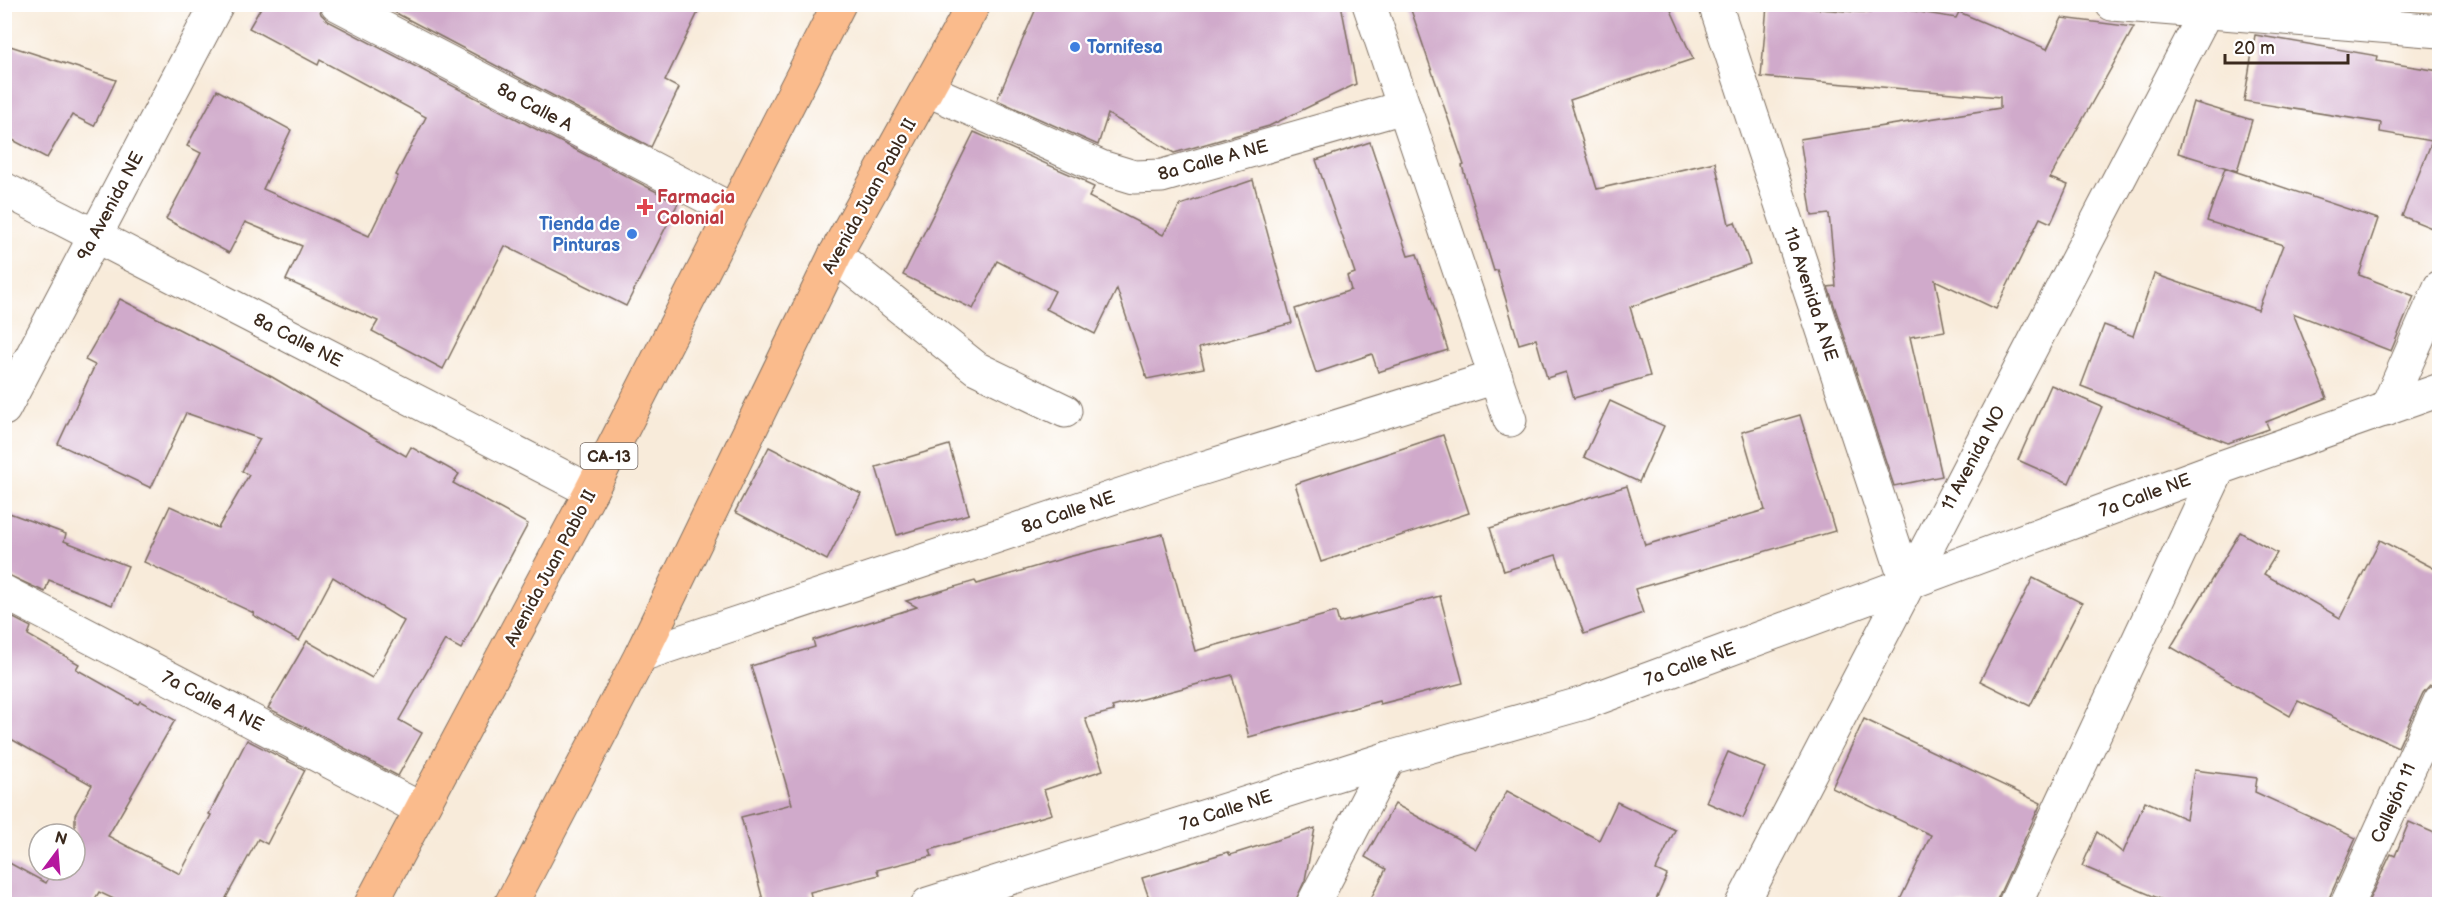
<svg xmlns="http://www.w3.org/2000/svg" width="2444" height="909" viewBox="0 0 2444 909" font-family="'Balsamiq Sans',sans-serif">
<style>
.building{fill:#d0aacb}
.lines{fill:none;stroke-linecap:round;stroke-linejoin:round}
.minor-casing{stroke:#7d6e60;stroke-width:35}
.highway-casing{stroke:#7d6e60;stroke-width:35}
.minor{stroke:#fff;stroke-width:33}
.highway{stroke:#fabb8c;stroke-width:33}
.shop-dot{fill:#3f7fe0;stroke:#fff;stroke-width:2}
.health-dot{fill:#e0444e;stroke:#fff;stroke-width:2}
.labels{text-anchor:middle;stroke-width:4.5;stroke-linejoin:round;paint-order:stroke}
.shield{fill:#fff;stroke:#766a62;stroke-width:1.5}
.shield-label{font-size:16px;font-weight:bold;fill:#3b2a1e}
.shop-label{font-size:18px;font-weight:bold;fill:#366cbe;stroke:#fff;text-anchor:start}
.street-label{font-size:18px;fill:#3b2a1e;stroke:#fff}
.health-label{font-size:18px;font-weight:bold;fill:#be3a42;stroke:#fff;text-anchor:start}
</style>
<rect width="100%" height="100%" fill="#fff"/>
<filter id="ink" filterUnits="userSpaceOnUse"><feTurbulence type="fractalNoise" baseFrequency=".0167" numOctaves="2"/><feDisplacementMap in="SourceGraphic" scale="12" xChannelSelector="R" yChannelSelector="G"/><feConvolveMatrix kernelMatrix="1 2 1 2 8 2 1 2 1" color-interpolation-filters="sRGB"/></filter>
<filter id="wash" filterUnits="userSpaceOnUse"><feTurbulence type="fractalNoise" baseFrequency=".008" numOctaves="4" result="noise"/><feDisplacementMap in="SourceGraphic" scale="24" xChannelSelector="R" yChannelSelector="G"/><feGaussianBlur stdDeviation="1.35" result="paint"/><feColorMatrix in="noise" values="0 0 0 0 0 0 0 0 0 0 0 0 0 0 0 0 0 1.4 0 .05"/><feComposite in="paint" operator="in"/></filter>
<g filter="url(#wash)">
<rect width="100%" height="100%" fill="#f8ebda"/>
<g id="blocks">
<g class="building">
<polygon points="263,4 318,4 321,14 328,21 678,203 626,306 505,246 443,369 372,331 378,321 286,280 302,246 245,222 229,253 166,219 201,153 187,146 217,90 291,130 263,189 369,236 398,176 396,175 426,117 320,60 318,65 249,28"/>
<polygon points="379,4 702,4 665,81 679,88 651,147"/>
<polygon points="1038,4 1341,4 1356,84 1269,126 1174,153 1108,114 1098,145 997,100"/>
<polygon points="1409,4 1622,4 1670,8 1693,59 1570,100 1597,189 1715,162 1729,224 1735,222 1750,264 1630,307 1650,376 1574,398 1566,372 1547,378 1536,339 1519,344 1497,270 1494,271 1462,166 1464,165"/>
<polygon points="1871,4 1956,18 1959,12 2047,49 2062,18 2134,27 2050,178 2068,185 2051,223 2040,218 1996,309 1935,280 1945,331 1910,337 1942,476 1894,486 1828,287 1836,286 1829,214 1812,216 1800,139 2000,108 2000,97 1761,77 1767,5 1870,13"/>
<polygon points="2255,35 2378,56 2377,61 2439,71 2439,231 2402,216 2432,141 2380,132 2381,123 2244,101"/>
<polygon points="4,44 116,80 94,126 72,115 47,158 5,136"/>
<polygon points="2193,102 2252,120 2237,171 2178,153"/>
<polygon points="974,132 1085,181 1085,183 1094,187 1089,197 1163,235 1180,205 1253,180 1292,323 1199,348 1204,368 1147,379 1117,289 1095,334 1046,309 1055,291 997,261 973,309 903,275"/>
<polygon points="1370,142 1408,256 1417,254 1448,350 1378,372 1372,354 1316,373 1295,309 1351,290 1347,276 1355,273 1316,160"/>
<polygon points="2225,168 2378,219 2359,275 2414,296 2391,351 2293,313 2327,398 2266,422 2269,429 2228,443 2081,386 2104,325 2133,336 2154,274 2258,310 2283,245 2207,221"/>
<polygon points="120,299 272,377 406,456 411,447 459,474 453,483 528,524 461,649 445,640 399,720 422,733 398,776 268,708 307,641 372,678 404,621 333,577 299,641 253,615 254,613 144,562 170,506 218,528 249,475 242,471 260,439 186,413 151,488 58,444 95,365 85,360"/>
<polygon points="2051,385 2102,407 2069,483 2018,460"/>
<polygon points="1610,401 1664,426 1639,482 1584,457"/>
<polygon points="1800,415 1835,531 1635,589 1643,613 1584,634 1556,555 1504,571 1490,528 1627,486 1645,545 1765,510 1742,432"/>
<polygon points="1443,435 1469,513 1321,562 1295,484"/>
<polygon points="949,445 969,514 897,535 876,467"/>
<polygon points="769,447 861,494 827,560 735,512"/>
<polygon points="4,511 66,534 64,541 128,566 112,605 49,580 45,592 4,573"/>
<polygon points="2240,532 2277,553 2264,574 2340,618 2380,540 2439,571 2439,682 2430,685 2423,693 2398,747 2298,701 2290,716 2171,647"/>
<polygon points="1163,534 1195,651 1336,612 1339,623 1440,596 1463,683 1380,704 1379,701 1249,737 1232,675 1112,707 1114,711 1085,718 1103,770 1044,790 1052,814 930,850 932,856 877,870 879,875 810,892 813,904 764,904 741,817 792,804 751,666 815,647 813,640 917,607 906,601 975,581 977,584 1068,557"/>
<polygon points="2033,578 2082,603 2030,706 1980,681"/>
<polygon points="4,613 31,627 28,635 79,664 76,669 138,704 140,701 175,720 108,836 180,874 211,815 209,814 247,740 305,770 267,844 258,839 226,898 237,904 124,904 99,892 92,904 4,904 4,860 46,883 53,870 75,870 75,815 92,785 4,735"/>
<polygon points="1864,719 2041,803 1995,904 1898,904 1931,835 1832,788"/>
<polygon points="1728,752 1765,768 1743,818 1706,802"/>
<polygon points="2194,770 2257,778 2255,792 2356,838 2330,896 2328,904 2172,904 2082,866 2097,832 2123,853 2145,801 2186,819"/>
<polygon points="1507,791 1599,840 1617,802 1675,830 1656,870 1667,875 1654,904 1368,904 1386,869 1365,857 1395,804 1476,849"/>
<polygon points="2409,822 2439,835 2439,904 2367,904 2391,854 2395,856"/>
<polygon points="1315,828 1305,880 1294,904 1151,904 1142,878 1228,852 1230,855"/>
</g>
</g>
</g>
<g filter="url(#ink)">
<use href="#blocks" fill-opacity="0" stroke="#7d6e60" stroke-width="1.5"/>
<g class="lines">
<g class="minor-casing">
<g id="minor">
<polyline points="337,4 732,210"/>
<polyline points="1369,4 1510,420"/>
<polyline points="1715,4 1907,584"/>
<polyline points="2112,4 2440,31"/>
<polyline points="928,90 1101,167 1134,177 1162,176 1404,107"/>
<polyline points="4,189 591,491"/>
<polyline points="835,255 976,368 1065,411"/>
<polyline points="4,409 217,4"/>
<polyline points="2386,410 2440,287"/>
<polyline points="4,592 421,809"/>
<polyline points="641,655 1171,478 1496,377"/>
<polyline points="928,904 1389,758 1584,703 2219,468 2440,390"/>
<polyline points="1313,904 1389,758"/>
<polyline points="1742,904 2210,4"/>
<polyline points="2015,904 2219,468"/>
<polyline points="2347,904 2440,701"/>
</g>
</g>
<g class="highway-casing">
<g id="highway">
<polyline points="371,904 591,491 839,4"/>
<polyline points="511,904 641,655 835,255 974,4"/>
</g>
</g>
<use href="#minor" class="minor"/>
<use href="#highway" class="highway"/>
</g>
</g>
<g class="shop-dot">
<circle cx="1075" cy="47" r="6"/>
<circle cx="632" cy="234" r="6"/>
</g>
<path class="health-dot" d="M642 198h6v6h6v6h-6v6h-6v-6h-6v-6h6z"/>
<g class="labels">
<rect class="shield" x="580.5" y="443" width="57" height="26" rx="4.5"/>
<g class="shield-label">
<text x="609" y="462">CA-13</text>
</g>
<g class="shop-label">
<text x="1087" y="53">Tornifesa</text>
<text x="620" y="230" text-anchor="end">Tienda de<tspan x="620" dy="21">Pinturas</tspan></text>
</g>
<g class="street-label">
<text transform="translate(535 107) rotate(28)" y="6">8a Calle A</text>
<text transform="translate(1213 160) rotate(-15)" y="6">8a Calle A NE</text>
<text transform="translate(869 196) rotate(-61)" y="6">Avenida Juan Pablo II</text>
<text transform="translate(110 206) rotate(-62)" y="6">9a Avenida NE</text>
<text transform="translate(1811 294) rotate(72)" y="6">11a Avenida A NE</text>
<text transform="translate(298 340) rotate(27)" y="6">8a Calle NE</text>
<text transform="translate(1973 458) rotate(-62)" y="6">11 Avenida NO</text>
<text transform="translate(2145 495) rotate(-20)" y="6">7a Calle NE</text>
<text transform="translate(1068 512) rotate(-19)" y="6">8a Calle NE</text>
<text transform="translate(550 568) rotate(-62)" y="6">Avenida Juan Pablo II</text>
<text transform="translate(1690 664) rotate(-20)" y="6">7a Calle NE</text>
<text transform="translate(213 701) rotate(27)" y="6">7a Calle A NE</text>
<text transform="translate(2393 803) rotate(-66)" y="6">Callejón 11</text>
<text transform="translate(1226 810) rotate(-18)" y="6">7a Calle NE</text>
</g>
<g class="health-label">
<text x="657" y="203">Farmacia<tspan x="657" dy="21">Colonial</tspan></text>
</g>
</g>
<rect width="2444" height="909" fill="none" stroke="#fff" stroke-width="24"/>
<g transform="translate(57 852) rotate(16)"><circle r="28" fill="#ffffff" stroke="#b1aaa5" stroke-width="1.5"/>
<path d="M0-4.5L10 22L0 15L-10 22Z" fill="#b5179e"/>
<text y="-9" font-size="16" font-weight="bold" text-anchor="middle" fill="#3b2a1e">N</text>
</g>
<path d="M2225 54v9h123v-9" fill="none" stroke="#3b2a1e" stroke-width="3"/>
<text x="2234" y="54" font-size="18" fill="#3b2a1e" stroke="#ffffff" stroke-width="4.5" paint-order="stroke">20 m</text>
</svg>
